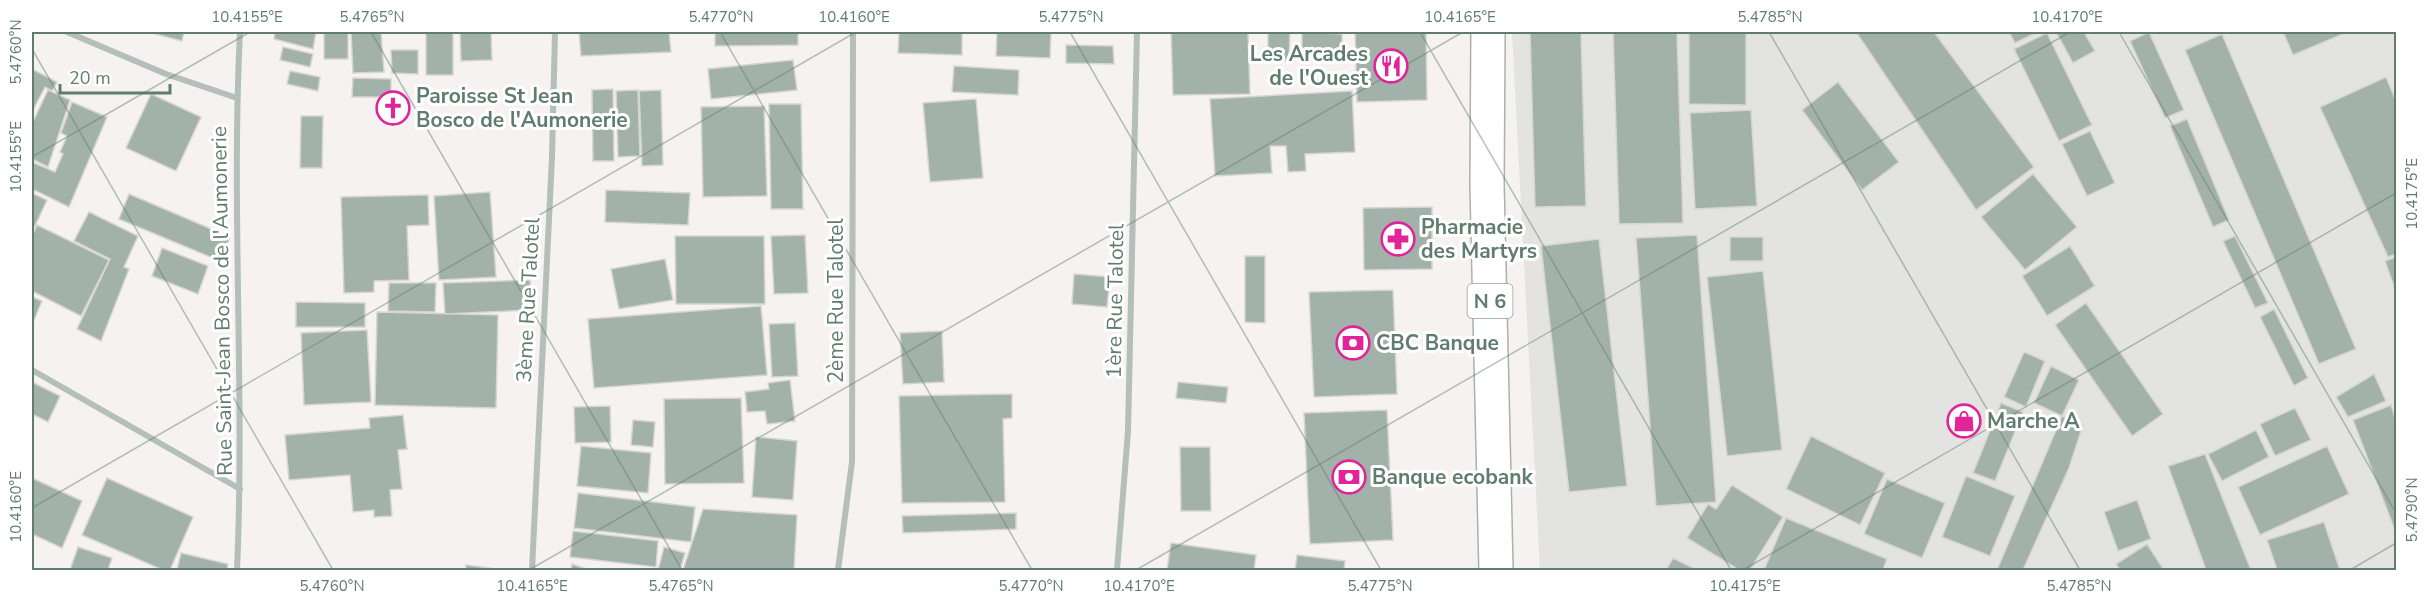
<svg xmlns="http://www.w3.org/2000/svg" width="2428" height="602" viewBox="0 0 2428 602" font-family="'Nunito Sans',sans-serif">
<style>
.built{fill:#e3e3e2}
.building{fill:#a3b1ab;stroke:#d6d5d4;stroke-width:1.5}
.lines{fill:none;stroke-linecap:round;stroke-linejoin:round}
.highway-casing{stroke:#a9b2ae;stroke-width:36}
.street{stroke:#b4beba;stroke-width:6}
.highway{stroke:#fff;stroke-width:33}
.ticks{fill:none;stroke:#607c71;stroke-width:1.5;stroke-opacity:0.45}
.labels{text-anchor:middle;stroke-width:6;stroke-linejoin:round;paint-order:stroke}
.shield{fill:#fff;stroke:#90a39c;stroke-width:1.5}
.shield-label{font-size:20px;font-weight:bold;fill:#607c71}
.poi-label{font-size:21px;font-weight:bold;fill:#607c71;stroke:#fff;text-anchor:start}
.street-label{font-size:21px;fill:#607c71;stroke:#fff}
.neatline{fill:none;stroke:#607c71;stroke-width:2}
.ticks-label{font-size:15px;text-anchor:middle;fill:#607c71}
</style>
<rect width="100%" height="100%" fill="#f5f2f1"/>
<polygon class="built" points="1512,32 2396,32 2396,570 1540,570"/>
<g class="building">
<polygon points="148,32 184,32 182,41"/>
<polygon points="275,32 316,32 313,49 274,39"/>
<rect x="324" y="32" width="24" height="27"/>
<polygon points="351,32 381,32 384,72 353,73"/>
<rect x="426" y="32" width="27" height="43"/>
<polygon points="460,32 491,32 492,60 461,61"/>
<polygon points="579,32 669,32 671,52 581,56"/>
<polygon points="715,32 798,32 798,45 715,46"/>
<polygon points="899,32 962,32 962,55 898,53"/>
<polygon points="997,32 1051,32 1050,58 996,56"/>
<polygon points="1171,32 1248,32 1250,94 1173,95"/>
<polygon points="1268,32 1290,32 1289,61 1279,61 1279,50 1268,50"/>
<polygon points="1302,32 1342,34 1342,59 1322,58 1322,55 1302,54"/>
<polygon points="1355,32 1426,32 1427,100 1357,102"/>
<polygon points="1530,32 1581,32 1586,206 1535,207"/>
<polygon points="1613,32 1677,32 1683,223 1619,224"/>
<polygon points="1689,32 1746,32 1746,105 1689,104"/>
<polygon points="1856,32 1934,32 2034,167 1976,210"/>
<polygon points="2009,32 2038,32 2015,43"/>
<polygon points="2056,32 2084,32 2095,51 2073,63"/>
<polygon points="2149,32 2184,110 2165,118 2130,41"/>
<polygon points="2283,32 2348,32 2293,55"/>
<polygon points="2047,33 2092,125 2059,141 2014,49"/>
<polygon points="2222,34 2356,349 2319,364 2185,50"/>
<polygon points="1066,45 1113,46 1114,64 1066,63"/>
<polygon points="283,47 313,54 310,67 280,60"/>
<polygon points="391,50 418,50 418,74 392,73"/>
<polygon points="793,60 797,90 711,99 708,69"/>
<polygon points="954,66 1019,70 1018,95 952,92"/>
<polygon points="32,69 57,82 52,91 45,87 32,112"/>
<polygon points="290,71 320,77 318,91 287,84"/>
<polygon points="2386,77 2396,101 2396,254 2388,257 2320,107"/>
<polygon points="353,78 391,79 391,97 352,97"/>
<polygon points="1838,82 1899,162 1862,190 1802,110"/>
<polygon points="613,89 614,161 593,161 592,90"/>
<polygon points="48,90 70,100 48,167 32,159 32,124"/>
<polygon points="638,90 640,156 618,157 616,91"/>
<polygon points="661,90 663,165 642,166 639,91"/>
<polygon points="1352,91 1355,152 1305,154 1306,171 1288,172 1286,146 1270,146 1272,173 1215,176 1210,99"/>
<polygon points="151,94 201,117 176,171 126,148"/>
<polygon points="976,99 983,178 930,182 923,103"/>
<polygon points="72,102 107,117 69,207 32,189 32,162 55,172 63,154 60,152 67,136 61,133"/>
<polygon points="769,104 801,104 803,209 771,209"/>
<polygon points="764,106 767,196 703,197 701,107"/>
<polygon points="1751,110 1757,206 1695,209 1690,113"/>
<polygon points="301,116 323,116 322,168 300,168"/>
<polygon points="2187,119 2229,220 2213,227 2170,126"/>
<polygon points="2090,131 2115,183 2087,196 2062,144"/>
<polygon points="2033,174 2077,227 2025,270 1981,217"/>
<polygon points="606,190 690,193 688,225 605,222"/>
<polygon points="490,192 496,277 439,280 434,196"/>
<polygon points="32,193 47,200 34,228 32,227"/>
<polygon points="129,194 230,237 220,261 119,219"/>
<polygon points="428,195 429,225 407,226 409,280 374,281 374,292 344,293 341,197"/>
<polygon points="1432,207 1432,269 1364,270 1363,208"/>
<polygon points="89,212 138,236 124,267 129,269 101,341 77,329 110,259 74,241"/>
<polygon points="37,225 109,260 81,316 32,291 32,231 34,232"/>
<polygon points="805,235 808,293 774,294 771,236"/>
<polygon points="1697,235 1716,502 1656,506 1636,238"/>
<polygon points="675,236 764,236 765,304 676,304"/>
<polygon points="2235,236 2268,303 2255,308 2223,241"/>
<rect x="1730" y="237" width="33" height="24"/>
<polygon points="1599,239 1627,486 1569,492 1541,246"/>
<polygon points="2070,246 2095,286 2047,316 2022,276"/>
<polygon points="162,248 208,266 198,294 152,276"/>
<polygon points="1245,256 1265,256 1265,323 1245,322"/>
<polygon points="2396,257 2396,292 2385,261"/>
<polygon points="665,259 673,300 619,309 611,269"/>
<polygon points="1763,271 1782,450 1727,456 1707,277"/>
<polygon points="1074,274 1110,277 1107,307 1072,304"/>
<polygon points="530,280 532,310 445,314 443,283"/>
<polygon points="389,283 436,283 435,312 388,311"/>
<polygon points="1393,290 1397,394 1314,397 1309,292"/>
<polygon points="32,297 42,301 32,325"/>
<polygon points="296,302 365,303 365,327 296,327"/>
<polygon points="2086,303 2163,414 2132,436 2055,325"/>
<polygon points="761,306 767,375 594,388 588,319"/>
<polygon points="2274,309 2308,378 2294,386 2260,317"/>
<polygon points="377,312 498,315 496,408 375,405"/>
<polygon points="795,323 798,376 772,377 769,324"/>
<polygon points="367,330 371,402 304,405 301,333"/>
<polygon points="942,331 944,382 903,384 900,333"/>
<polygon points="2024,352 2045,361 2026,407 2004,397"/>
<polygon points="2051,366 2079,380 2062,416 2034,403"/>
<polygon points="2374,374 2386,401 2348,417 2336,397"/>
<polygon points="790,380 795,421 767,424 765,411 747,412 745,392 769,389 768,383"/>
<polygon points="32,382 60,396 48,422 32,414"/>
<polygon points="1178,382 1228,387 1226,403 1176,398"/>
<polygon points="1012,394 1012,418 1003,419 1005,502 902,503 899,396"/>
<polygon points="741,398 744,483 665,484 664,399"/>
<polygon points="2001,403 2023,412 1995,481 1973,473"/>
<polygon points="2391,405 2396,421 2396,533 2353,420"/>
<polygon points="610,406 611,442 575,443 574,407"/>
<polygon points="2295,408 2311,440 2275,456 2260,424"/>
<polygon points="1387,410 1393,540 1310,544 1304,413"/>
<polygon points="403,415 407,449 398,450 402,489 390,490 392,516 374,517 374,510 353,512 350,475 289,480 285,435 370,428 369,418"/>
<polygon points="2062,416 2083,425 2069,468 2023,570 1997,570"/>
<polygon points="633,420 655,422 653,447 631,445"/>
<polygon points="2256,430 2269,457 2222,481 2208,454"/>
<polygon points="1811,436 1885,473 1860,525 1786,489"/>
<polygon points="756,437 797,441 793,500 752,497"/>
<polygon points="581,446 651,453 648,493 577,486"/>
<polygon points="2327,446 2349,494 2260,535 2238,487"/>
<polygon points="1180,447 1210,447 1211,511 1181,511"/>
<polygon points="2205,454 2251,570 2206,570 2168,466"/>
<polygon points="1966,476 2015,496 1990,556 1942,537"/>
<polygon points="32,478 82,501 62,548 32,534"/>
<polygon points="107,478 193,517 170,570 163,570 82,535"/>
<polygon points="1887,479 1945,503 1922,558 1864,534"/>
<polygon points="1732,485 1783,517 1750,570 1739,570 1687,538 1708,504 1716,509"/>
<polygon points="578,493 695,507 691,542 574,528"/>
<polygon points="2137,500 2151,539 2118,551 2104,512"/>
<polygon points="703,509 797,515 794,570 683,570"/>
<polygon points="1016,513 1016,529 903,533 902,516"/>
<polygon points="1786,518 1887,559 1883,570 1764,570"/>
<polygon points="2324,522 2340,570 2277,570 2267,540"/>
<polygon points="573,531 658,541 656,567 570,557"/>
<polygon points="1171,543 1256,555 1254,570 1167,570"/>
<polygon points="2147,544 2164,570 2120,570 2116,564"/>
<polygon points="78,547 112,558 108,570 70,570"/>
<polygon points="664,547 685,553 680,570 658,570"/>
<polygon points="181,553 228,564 227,570 177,570"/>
<polygon points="1297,555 1345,561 1344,570 1295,570"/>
<polygon points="1673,558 1697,570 1666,570"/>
<polygon points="572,564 589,570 571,570"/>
<polygon points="466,565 503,570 466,570"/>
</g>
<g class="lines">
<g class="highway-casing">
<polyline id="highway" points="1488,32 1487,184 1496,570"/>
</g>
<g class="street">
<polyline points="67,32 166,74 237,98"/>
<polyline points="32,370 240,489"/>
<path d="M237 570C245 391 231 211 240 32"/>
<polyline points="532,570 552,157 555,32"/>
<polyline points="838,570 852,462 853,32"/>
<polyline points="1117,570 1128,431 1137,32"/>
</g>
<use href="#highway" class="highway"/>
</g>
<path class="ticks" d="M371 32 682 570M720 32 1032 570M1070 32 1381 570M1420 32 1731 570M1769 32 2080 570M2119 32 2396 513M32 49 333 570M32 157 250 32M32 508 856 32M529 570 1463 32M1136 570 2070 32M1743 570 2396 193M2350 570 2396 543"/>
<defs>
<g id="restaurant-ring" transform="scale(1.725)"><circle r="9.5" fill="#fff" stroke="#e12598" stroke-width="1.5"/><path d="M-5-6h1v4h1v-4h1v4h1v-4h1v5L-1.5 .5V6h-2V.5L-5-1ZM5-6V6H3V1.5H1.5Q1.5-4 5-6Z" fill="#e12598"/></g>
<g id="church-ring" transform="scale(1.725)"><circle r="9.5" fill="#fff" stroke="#e12598" stroke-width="1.5"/><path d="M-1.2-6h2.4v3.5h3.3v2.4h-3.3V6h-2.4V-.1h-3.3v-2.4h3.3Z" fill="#e12598"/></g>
<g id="pharmacy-ring" transform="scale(1.725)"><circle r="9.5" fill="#fff" stroke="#e12598" stroke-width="1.5"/><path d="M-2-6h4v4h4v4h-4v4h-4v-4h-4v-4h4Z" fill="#e12598"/></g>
<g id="bank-ring" transform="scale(1.725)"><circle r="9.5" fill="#fff" stroke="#e12598" stroke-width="1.5"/><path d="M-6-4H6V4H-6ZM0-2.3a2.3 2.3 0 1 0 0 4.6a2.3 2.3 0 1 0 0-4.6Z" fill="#e12598"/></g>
<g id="shop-ring" transform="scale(1.725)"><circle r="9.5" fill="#fff" stroke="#e12598" stroke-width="1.5"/><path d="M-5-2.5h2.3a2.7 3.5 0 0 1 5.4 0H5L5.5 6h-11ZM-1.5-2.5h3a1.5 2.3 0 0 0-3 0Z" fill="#e12598"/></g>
</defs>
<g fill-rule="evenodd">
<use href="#restaurant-ring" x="1391" y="66"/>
<use href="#church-ring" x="393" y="108"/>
<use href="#pharmacy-ring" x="1398" y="239"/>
<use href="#bank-ring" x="1353" y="343"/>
<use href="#shop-ring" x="1964" y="421"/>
<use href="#bank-ring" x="1349" y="477"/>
</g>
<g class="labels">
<rect class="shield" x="1467.5" y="284" width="45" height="34" rx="4.5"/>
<g class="shield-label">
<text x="1490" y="308">N 6</text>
</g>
<g class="poi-label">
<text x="1368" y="61" text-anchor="end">Les Arcades<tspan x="1368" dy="24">de l'Ouest</tspan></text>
<text x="416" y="103">Paroisse St Jean<tspan x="416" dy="24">Bosco de l'Aumonerie</tspan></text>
<text x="1421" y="234">Pharmacie<tspan x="1421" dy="24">des Martyrs</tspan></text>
<text x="1376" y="350">CBC Banque</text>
<text x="1987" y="428">Marche A</text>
<text x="1372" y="484">Banque ecobank</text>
</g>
<g class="street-label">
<text transform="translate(528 300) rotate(-87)" y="7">3ème Rue Talotel</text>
<text transform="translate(222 301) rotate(-91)" y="7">Rue Saint-Jean Bosco de l'Aumonerie</text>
<text transform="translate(836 301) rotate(-90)" y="7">2ème Rue Talotel</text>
<text transform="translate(1115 301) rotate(-89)" y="7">1ère Rue Talotel</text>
</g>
</g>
<rect width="2428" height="602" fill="none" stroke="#ffffff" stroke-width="66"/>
<path d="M60 84v9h110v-9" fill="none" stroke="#607c71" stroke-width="3"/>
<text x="69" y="84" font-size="18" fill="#607c71" stroke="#ffffff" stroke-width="4.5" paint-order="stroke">20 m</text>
<rect x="33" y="33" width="2362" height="536" class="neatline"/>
<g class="ticks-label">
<text x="247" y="22">10.4155°E</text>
<text x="372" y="22">5.4765°N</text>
<text x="721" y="22">5.4770°N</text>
<text x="854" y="22">10.4160°E</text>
<text x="1071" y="22">5.4775°N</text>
<text x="1460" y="22">10.4165°E</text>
<text x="1770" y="22">5.4785°N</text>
<text x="2067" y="22">10.4170°E</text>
<text transform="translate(16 52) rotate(-90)" y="5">5.4760°N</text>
<text transform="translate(16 157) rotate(-90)" y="5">10.4155°E</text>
<text transform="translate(2412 194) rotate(-90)" y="5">10.4175°E</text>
<text transform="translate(16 507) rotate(-90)" y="5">10.4160°E</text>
<text transform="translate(2412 510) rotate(-90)" y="5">5.4790°N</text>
<text x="332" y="591">5.4760°N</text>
<text x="532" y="591">10.4165°E</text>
<text x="681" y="591">5.4765°N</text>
<text x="1031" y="591">5.4770°N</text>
<text x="1139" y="591">10.4170°E</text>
<text x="1380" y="591">5.4775°N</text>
<text x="1745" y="591">10.4175°E</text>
<text x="2079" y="591">5.4785°N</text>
</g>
</svg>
